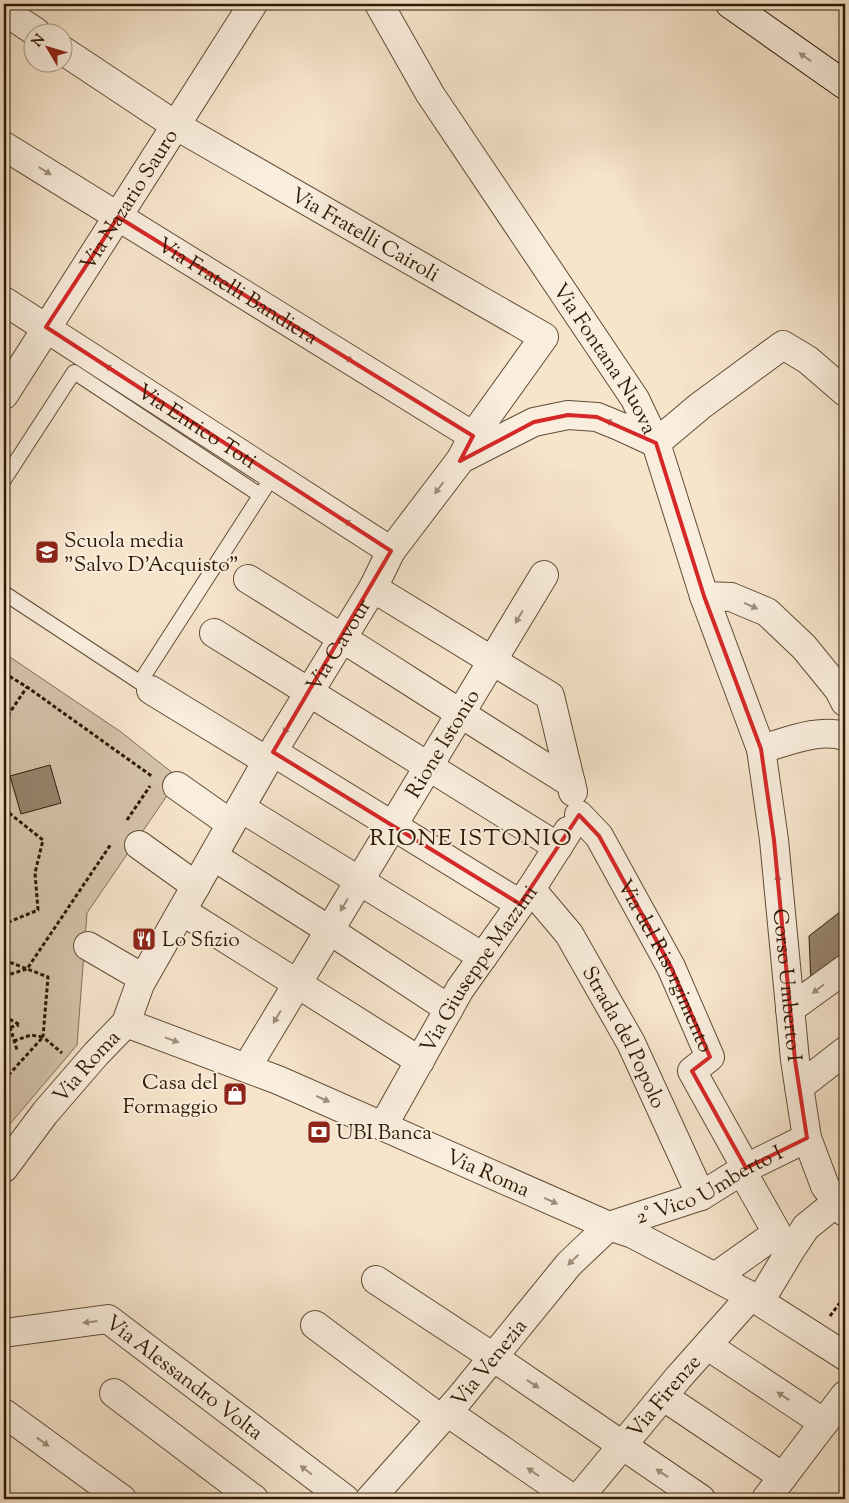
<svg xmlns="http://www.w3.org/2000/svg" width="849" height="1503" viewBox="0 0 849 1503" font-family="'Sorts Mill Goudy',serif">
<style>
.green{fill:#d4c2a9;stroke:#826e56}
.building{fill:#96836b;stroke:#2f1a04}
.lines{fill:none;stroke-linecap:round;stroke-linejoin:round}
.service-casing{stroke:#614c36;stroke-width:16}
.minor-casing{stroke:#614c36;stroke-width:30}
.secondary-casing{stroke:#2f1a04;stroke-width:30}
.path{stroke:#2f1a04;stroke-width:3;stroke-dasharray:4 2.5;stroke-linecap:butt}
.service{stroke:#f9eddd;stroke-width:14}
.minor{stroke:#f9eddd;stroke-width:28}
.secondary{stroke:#f9eddd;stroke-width:28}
.oneway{fill:#9e8e7b}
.marked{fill:none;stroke:#d62828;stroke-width:4;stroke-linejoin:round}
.labels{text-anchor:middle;stroke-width:4;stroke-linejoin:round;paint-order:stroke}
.street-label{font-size:21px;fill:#2f1a04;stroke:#f9eddd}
.poi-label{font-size:21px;fill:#2f1a04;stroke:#f9eddd;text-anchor:start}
.quarter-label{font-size:24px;letter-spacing:1px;fill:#2f1a04;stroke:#f9eddd}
</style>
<rect width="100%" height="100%" fill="#f6e4cb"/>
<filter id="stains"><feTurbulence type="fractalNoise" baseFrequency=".004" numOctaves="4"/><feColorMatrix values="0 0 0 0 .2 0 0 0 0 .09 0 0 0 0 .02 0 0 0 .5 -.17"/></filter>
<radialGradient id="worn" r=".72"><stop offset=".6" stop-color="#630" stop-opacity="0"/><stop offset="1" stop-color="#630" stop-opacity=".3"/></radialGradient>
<polygon class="green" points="4,653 121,732 179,778 87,913 77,1045 4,1131"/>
<g class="building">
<polygon points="50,765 61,803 21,814 10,776"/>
<polygon points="845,908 845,959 811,984 809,936"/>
</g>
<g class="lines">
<g class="service-casing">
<g id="service">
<polyline points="4,480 74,372 260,495"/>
<polyline points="4,593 147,687"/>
<polyline points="140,682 265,488"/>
</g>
</g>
<g class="minor-casing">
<g id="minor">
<path id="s1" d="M379 4 430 94 635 399 656 443 704 596 761 749 774 840 795 1060 807 1138 825 1186 845 1212"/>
<polyline points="4,11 36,32"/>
<path id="s2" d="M62 50 175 125 544 337 473 436 461 459"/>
<path id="s3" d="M4 146 473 436"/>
<path id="s4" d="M4 301 391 551"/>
<path id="s5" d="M4 395 253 4"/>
<path d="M248 579C356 646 463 716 571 783"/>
<polyline points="373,588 550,696 573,792"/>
<polyline points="704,596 731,597 767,612 804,647 839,690 845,702"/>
<polyline points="214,633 558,847"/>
<polyline points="151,690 267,761"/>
<path d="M761 749C787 742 818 728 845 736"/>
<polyline points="273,752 520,904"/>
<polyline points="177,786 231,824"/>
<polyline points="241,808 483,957"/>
<path id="s6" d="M579 815 599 836 671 967 710 1057 692 1071 746 1168"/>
<polyline points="139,845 196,886"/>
<polyline points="213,856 329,930 449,1009"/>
<path id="s7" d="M531 889 569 934 631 1043 701 1196"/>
<polyline points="182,911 420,1061"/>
<polyline points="88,946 143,978"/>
<polyline points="790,1009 845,969"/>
<path id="s8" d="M126 1023 278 1080 609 1226 633 1234 751 1296 845 1356"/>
<path id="s9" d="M247 1067 544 575"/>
<polyline points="799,1087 845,1051"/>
<path id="s10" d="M383 1126 460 989 531 889 568 831"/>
<path id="s11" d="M4 1168 45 1113 96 1054 126 1023 140 984 267 761 373 588 391 551 461 459 534 422 568 415 597 417 619 426 656 443 700 406 783 345 808 360 845 392"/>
<polyline points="715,1277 777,1233 742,1171"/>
<polyline points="376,1280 493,1357 701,1499"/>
<polyline points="760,1301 790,1251 806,1227 837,1202"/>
<polyline points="315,1325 441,1419"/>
<path id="s12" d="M4 1333 108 1319 345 1499"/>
<polyline points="708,1346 824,1423"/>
<polyline points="114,1393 254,1499"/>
<polyline points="664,1397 783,1477"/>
<polyline points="447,1412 573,1499"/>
<polyline points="4,1413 122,1499"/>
<path id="s13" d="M370 1499 459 1399 569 1264 609 1226 701 1196 746 1168 807 1138"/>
<path id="s14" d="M578 1499 678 1378 751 1296"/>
<polyline points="766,1499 845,1395"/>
</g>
</g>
<g class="secondary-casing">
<polyline id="secondary" points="730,4 845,85"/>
</g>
<g class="path">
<polyline points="4,673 27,687 153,777"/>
<polyline points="4,721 27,687"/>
<polyline points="4,809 43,840 35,873 38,910 4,924"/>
<polyline points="127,820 150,786"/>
<polyline points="4,960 48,977 43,1037 62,1053"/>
<polyline points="4,976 27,969 111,844"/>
<polyline points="4,1016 20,1025"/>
<polyline points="10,1027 17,1050"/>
<polyline points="4,1029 19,1025"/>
<polyline points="4,1080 43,1037 31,1035 14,1041"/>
<polyline points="839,1304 845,1310"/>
<polyline points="830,1316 839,1304 845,1300"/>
</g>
<use href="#service" class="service"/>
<use href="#minor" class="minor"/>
<use href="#secondary" class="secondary"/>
</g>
<defs><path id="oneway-solid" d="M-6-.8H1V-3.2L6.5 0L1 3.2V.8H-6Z" transform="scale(1.25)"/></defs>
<g class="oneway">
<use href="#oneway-solid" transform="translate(805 57) rotate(-145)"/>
<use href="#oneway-solid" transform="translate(45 171) rotate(32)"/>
<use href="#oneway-solid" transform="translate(347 358) rotate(32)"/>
<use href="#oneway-solid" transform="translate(111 369) rotate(-147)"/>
<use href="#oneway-solid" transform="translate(612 423) rotate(-159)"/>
<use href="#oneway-solid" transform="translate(439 488) rotate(127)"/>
<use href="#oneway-solid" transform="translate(350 524) rotate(-147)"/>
<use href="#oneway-solid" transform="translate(751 606) rotate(24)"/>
<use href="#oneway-solid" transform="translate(519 617) rotate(121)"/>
<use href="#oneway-solid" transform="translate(287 728) rotate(121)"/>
<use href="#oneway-solid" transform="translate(778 881) rotate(-95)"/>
<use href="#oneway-solid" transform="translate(344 905) rotate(121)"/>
<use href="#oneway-solid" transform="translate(818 989) rotate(143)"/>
<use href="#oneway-solid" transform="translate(277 1017) rotate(121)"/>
<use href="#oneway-solid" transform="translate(172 1040) rotate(20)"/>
<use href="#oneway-solid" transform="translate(323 1099) rotate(24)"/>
<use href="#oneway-solid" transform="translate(551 1201) rotate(24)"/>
<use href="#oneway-solid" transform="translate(573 1260) rotate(136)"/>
<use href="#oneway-solid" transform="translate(90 1322) rotate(173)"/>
<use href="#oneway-solid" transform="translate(533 1384) rotate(34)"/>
<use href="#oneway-solid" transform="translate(783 1396) rotate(-147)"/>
<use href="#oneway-solid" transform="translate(43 1442) rotate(36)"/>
<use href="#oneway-solid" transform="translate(306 1470) rotate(-143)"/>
<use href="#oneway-solid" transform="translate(533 1472) rotate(-145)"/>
<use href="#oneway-solid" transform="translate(662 1473) rotate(-146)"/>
</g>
<path class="marked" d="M118 217 473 436 460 461 534 422 568 415 597 417 656 443 704 596 761 749 774 840 795 1060 807 1138 746 1168 692 1071 710 1057 671 967 599 836 579 815 520 904 273 752 391 551 46 327Z"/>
<defs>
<g id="school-square" transform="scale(1.25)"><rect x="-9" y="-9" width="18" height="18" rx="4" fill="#8f2418" stroke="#f9eddd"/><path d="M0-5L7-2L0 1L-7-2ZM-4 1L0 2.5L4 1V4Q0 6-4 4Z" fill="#fff"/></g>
<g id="restaurant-square" transform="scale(1.25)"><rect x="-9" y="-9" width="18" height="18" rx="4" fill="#8f2418" stroke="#f9eddd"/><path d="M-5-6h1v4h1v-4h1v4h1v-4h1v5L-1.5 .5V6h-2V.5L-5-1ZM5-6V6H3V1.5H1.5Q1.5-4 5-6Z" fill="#fff"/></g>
<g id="shop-square" transform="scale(1.25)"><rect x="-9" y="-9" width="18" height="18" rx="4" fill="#8f2418" stroke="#f9eddd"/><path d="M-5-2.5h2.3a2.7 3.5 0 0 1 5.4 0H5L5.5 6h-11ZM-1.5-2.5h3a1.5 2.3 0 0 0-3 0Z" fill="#fff"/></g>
<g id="bank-square" transform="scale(1.25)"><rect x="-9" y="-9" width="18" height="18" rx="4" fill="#8f2418" stroke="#f9eddd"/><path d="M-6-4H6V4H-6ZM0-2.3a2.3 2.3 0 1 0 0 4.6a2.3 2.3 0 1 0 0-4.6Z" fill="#fff"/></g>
</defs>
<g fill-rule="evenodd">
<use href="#school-square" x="47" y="552"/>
<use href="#restaurant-square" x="144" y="939"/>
<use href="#shop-square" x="235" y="1094"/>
<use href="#bank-square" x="319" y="1132"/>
</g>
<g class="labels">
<g class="street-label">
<text dy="7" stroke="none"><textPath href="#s5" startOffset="232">Via Nazario Sauro</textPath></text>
<text dy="7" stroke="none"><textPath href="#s2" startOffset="355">Via Fratelli Cairoli</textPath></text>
<text dy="7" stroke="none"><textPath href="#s3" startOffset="275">Via Fratelli Bandiera</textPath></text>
<text dy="7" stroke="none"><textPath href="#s1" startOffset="421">Via Fontana Nuova</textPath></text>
<text dy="7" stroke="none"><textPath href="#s4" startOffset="230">Via Enrico Toti</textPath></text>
<text dy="7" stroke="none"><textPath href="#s11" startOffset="624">Via Cavour</textPath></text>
<text dy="7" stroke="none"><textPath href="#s9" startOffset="378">Rione Istonio</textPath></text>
<text dy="7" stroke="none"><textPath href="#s6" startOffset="175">Via del Risorgimento</textPath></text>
<text dy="7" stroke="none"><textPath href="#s10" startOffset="184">Via Giuseppe Mazzini</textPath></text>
<text dy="7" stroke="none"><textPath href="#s1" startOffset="1081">Corso Umberto I</textPath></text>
<text dy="7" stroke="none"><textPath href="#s7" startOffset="176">Strada del Popolo</textPath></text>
<text dy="7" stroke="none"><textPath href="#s11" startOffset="131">Via Roma</textPath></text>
<text dy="7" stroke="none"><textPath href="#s8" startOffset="392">Via Roma</textPath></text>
<text dy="7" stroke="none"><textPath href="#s13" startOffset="472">2° Vico Umberto I</textPath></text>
<text dy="7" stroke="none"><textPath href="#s13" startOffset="181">Via Venezia</textPath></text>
<text dy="7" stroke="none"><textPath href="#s12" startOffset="201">Via Alessandro Volta</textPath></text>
<text dy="7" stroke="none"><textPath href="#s14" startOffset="134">Via Firenze</textPath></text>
</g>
<g class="poi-label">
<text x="64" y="547">Scuola media<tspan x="64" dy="24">"Salvo D'Acquisto"</tspan></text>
<text x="162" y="946">Lo Sfizio</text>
<text x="218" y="1089" text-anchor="end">Casa del<tspan x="218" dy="24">Formaggio</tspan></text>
<text x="336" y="1139">UBI Banca</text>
</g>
<g class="quarter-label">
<text x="471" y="845">RIONE ISTONIO</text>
</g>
</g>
<rect width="849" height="1503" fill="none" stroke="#f6e4cb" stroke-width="20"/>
<rect x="5" y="5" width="839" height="1493" fill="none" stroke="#2f1a04" stroke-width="2.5"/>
<rect x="10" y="10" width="829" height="1483" fill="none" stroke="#2f1a04"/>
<g transform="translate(48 48) rotate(308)"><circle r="24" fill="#f9eddd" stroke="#a89986"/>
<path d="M0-4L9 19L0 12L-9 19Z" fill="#8f2418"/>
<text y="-8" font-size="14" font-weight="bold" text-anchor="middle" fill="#2f1a04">N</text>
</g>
<rect width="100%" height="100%" filter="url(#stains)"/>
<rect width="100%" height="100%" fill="url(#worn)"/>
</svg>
